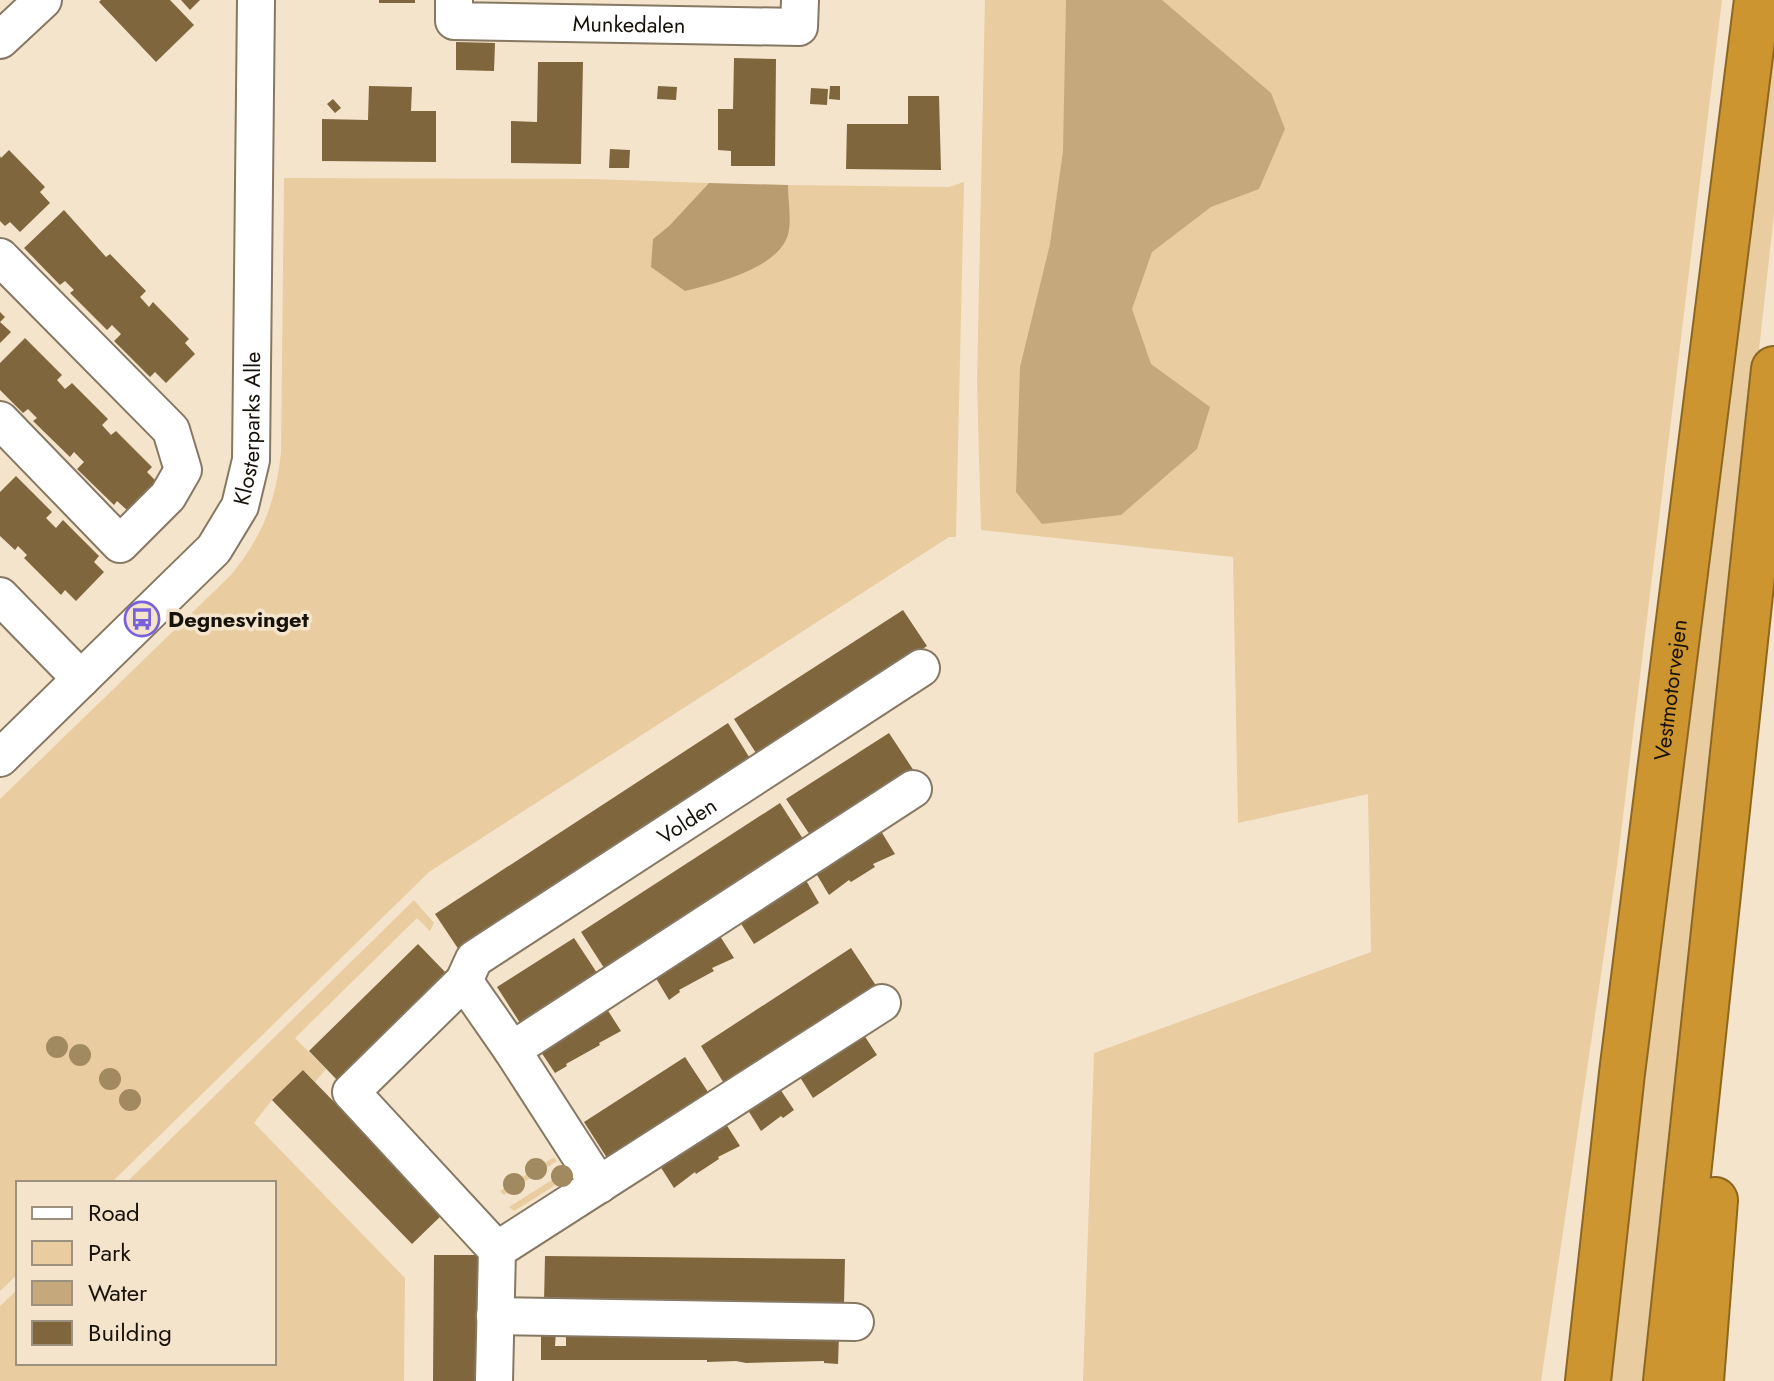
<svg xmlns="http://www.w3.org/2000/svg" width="1774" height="1381" viewBox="0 0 1774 1381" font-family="Jost,sans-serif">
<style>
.green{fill:#e9cca0}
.forest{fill:#b99d71}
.water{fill:#c5a97c}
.building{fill:#80663c}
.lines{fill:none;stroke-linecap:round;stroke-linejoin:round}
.minor-casing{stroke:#867862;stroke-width:40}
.highway-casing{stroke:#8d6722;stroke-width:48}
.minor{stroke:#fff;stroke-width:36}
.highway{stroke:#cc952f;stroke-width:44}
.tree{fill:#a28a60}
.labels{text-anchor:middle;stroke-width:7;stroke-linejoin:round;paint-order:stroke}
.street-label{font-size:22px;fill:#171209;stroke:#f4e4cc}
.poi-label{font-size:22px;font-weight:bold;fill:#171209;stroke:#f4e4cc;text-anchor:start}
</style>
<rect width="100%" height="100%" fill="#f4e4cc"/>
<g class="green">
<polygon points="985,0 1722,0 1617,866 1541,1381 1083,1381 1094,1053 1371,952 1368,794 1238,823 1233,557 981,530 977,382"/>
<polygon points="1774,0 1774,214 1645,1381 1609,1381 1637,1131"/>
<path d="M284 178 593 179 709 183 669 226 653 239 789 232 788 185 949 187 964 182 956 537H949L429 872 111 1183H18V1274L0 1291V799L231 575C263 535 275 504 281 453Z"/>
<polygon points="414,900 434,923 430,931 417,918 295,1038 326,1069 315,1082 303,1070 272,1100 254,1123 405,1278 404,1381 0,1381 0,1306 18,1289 18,1363 274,1363 274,1183 126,1183"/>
<polygon points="554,1157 557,1161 504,1195 500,1191"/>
<polygon points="563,1173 567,1178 514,1211 509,1207"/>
</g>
<path class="forest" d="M709 183 788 185C788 199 791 215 789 230 784 267 717 283 685 291L651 267 653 239 669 226Z"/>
<polygon class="water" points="1066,0 1162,0 1271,93 1285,129 1259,189 1211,207 1152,252 1132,309 1151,364 1210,407 1197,449 1121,515 1042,524 1016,492 1020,367 1050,244 1063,151"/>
<g class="building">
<polygon points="101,0 170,0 194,25 156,62 99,2"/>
<polygon points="181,0 200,0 190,10"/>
<rect x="379" y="0" width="36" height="3"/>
<polygon points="456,42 495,43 494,71 456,70"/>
<polygon points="734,58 776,59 775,166 731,166 731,151 718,150 718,109 733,109"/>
<polygon points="538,62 583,62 581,164 511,163 511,121 537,122"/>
<polygon points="369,86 412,87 411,111 436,111 436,162 322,161 322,119 368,120"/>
<polygon points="658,86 677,87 676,100 657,99"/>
<polygon points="830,86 840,86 840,100 829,99"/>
<polygon points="811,88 828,89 827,105 810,104"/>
<polygon points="908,96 939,96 941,170 846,169 847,124 908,124"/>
<polygon points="333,99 341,108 335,113 327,104"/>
<polygon points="610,149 630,150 629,168 609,168"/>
<polygon points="9,150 45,187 40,192 50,203 20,232 10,222 5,226 0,221 0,156 1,158"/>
<polygon points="64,210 106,257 110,254 146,291 140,297 149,307 153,302 189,339 185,343 195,354 166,383 155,372 150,377 114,341 121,334 112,325 107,330 70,293 74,290 65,281 60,285 24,248"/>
<polygon points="0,312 5,317 0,322 11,332 0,343"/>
<polygon points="25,338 62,375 57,380 65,389 72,383 108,419 102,425 111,435 116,431 152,467 147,472 157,482 128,511 117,501 114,505 77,469 84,462 74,452 70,457 33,421 37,418 28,409 23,413 0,390 0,363"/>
<polygon points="16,476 52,512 46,518 56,528 63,520 99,556 94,562 104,572 76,601 65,590 61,595 24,558 27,555 18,546 15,550 0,536 0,492"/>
<polygon points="903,610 927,646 758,756 734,719"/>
<polygon points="728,723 751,760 459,950 435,914"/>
<polygon points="889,733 914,771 812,838 786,799"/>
<polygon points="780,803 805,842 606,971 581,932"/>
<polygon points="879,828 895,854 873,864 875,867 851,882 849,880 829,895 814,870"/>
<polygon points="804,877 819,903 754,944 738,919"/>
<polygon points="718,933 734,958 712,968 714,971 679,990 680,992 669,1000 654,975"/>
<polygon points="574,938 599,976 522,1026 497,987"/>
<polygon points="418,944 448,975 339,1082 309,1051"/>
<polygon points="851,948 877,987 725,1085 701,1046"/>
<polygon points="605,1006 621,1031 599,1043 600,1045 566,1064 567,1066 555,1073 539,1049"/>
<polygon points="862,1032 877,1055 813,1098 798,1074"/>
<polygon points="685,1057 710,1095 609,1161 584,1122"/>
<polygon points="303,1070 443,1214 412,1244 272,1100"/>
<polygon points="778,1086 794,1110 783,1118 781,1116 761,1131 746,1107"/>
<polygon points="724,1121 740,1146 718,1157 719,1159 696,1174 695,1172 674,1188 658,1163"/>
<polygon points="434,1255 478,1255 477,1381 433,1381"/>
<polygon points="545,1256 845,1259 844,1305 544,1302"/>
<polygon points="541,1331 556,1331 555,1346 566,1346 566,1332 839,1335 838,1364 824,1363 824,1361 746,1363 736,1361 707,1362 707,1360 541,1360"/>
</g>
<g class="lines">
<g class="minor-casing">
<g id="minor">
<path id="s1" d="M454 0V21L799 27 800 0"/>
<polyline points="0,40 43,0"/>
<polyline points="0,257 171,430 183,470 168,496 120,544 0,420"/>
<polyline points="0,596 81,679"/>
<path id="s2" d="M0 758 214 549 240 506 251 460 256 0"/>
<path id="s3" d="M464 981 474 959 921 668"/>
<polyline points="512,1050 913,789"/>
<polyline points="497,1250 351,1092 464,981 512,1050 599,1185"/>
<polyline points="495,1316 855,1322"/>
<polyline points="494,1381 497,1250 882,1003"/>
</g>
</g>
<g class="highway-casing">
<g id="highway">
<path id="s4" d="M1588 1381 1622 1073 1757 0"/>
<polyline points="1666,1381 1774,369"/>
<polyline points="1701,1381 1715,1200"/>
</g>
</g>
<use href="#minor" class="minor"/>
<use href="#highway" class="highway"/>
</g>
<g class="tree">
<circle cx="57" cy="1047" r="11"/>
<circle cx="80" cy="1055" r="11"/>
<circle cx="110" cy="1079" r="11"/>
<circle cx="130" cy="1100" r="11"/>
<circle cx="536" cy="1169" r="11"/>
<circle cx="562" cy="1176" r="11"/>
<circle cx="514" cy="1184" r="11"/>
</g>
<defs>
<g id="bus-ring" transform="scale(1.8)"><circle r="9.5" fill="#f4e4cc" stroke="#7961dc" stroke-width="1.5"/><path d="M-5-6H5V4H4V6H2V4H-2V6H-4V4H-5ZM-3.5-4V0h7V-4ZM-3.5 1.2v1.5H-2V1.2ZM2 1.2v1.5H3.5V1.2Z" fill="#7961dc"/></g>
</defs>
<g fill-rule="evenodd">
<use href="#bus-ring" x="142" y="619"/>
</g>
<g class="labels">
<g class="street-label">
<text dy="8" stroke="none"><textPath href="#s1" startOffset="196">Munkedalen</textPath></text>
<text dy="8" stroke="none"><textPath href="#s2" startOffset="428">Klosterparks Alle</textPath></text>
<text dy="8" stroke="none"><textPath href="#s4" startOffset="696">Vestmotorvejen</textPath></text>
<text dy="8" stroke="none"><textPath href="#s3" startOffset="278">Volden</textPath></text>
</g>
<g class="poi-label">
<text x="168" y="627">Degnesvinget</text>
</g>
</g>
<rect x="16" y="1181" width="260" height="184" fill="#f4e4cc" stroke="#9c907e" stroke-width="2"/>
<rect x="32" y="1207" width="40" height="12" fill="#ffffff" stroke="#9c907e" stroke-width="2"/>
<text x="88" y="1221" font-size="24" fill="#171209">Road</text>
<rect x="32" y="1241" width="40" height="24" fill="#e9cca0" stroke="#9c907e" stroke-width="2"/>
<text x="88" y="1261" font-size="24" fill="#171209">Park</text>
<rect x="32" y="1281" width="40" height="24" fill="#c5a97c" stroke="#9c907e" stroke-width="2"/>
<text x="88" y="1301" font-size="24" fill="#171209">Water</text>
<rect x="32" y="1321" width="40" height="24" fill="#80663c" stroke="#9c907e" stroke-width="2"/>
<text x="88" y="1341" font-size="24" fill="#171209">Building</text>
</svg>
